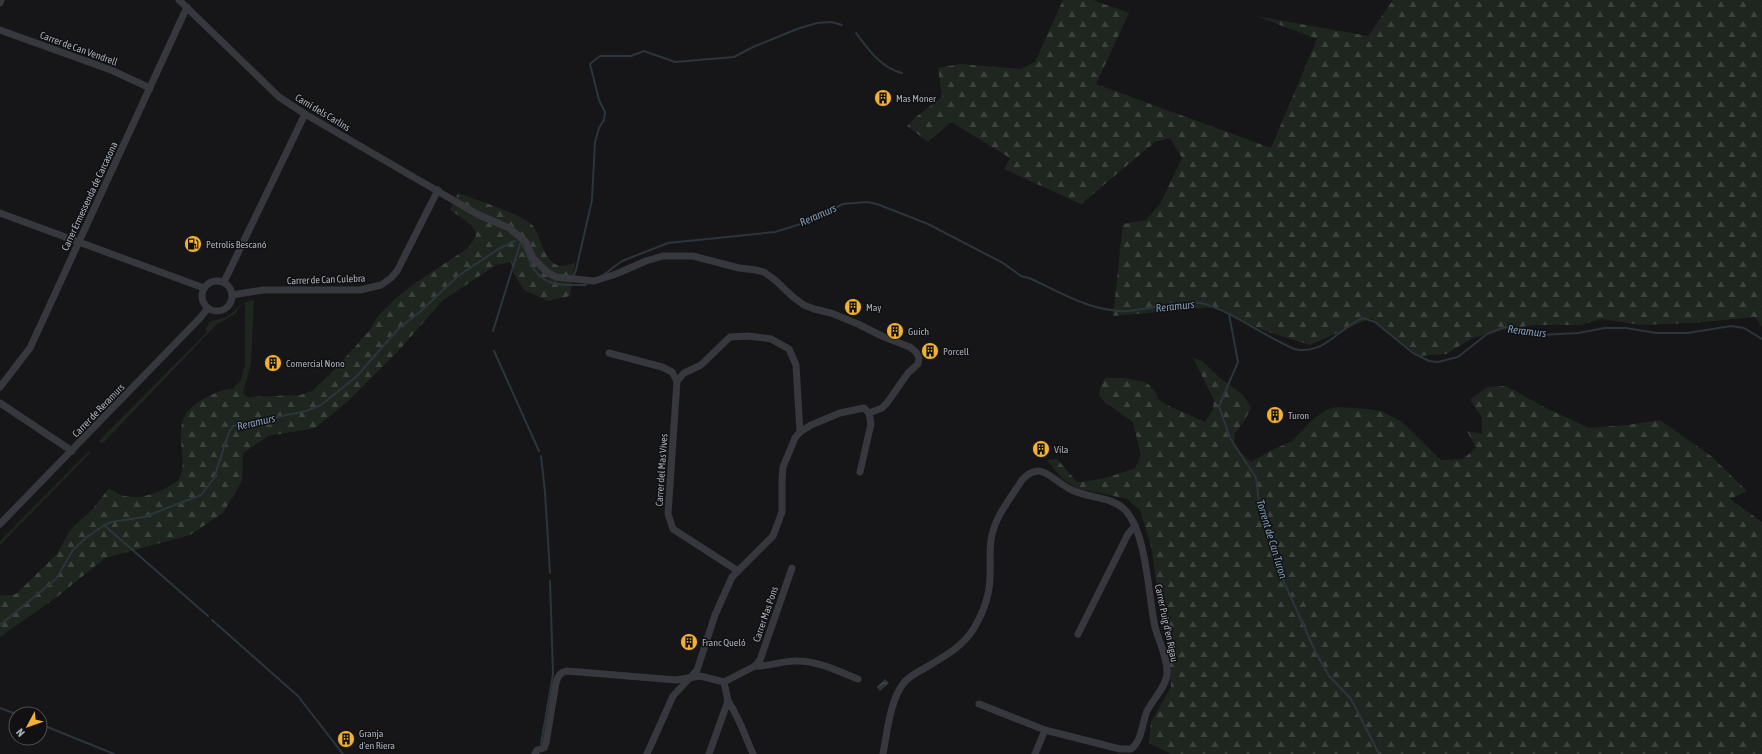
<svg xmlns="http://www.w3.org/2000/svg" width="1762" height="754" viewBox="0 0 1762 754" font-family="'Asap Condensed',sans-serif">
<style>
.grass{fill:#1e261f}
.forest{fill:url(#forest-firs)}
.water{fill:url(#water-waves)}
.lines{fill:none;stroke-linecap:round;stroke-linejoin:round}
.stream{stroke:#2c353c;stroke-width:2}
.minor{stroke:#37383d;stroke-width:7}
.labels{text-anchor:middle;stroke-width:3;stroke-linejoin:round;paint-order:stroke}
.street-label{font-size:10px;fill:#a8adb8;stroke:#111113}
.poi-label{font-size:10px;fill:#a8adb8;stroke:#111113;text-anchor:start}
.water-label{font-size:11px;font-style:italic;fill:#7f9bb3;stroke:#111113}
</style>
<defs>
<pattern id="forest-firs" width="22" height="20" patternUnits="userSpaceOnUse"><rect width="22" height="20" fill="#1e261f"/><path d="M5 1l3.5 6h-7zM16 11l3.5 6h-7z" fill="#3c433d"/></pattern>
<pattern id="water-waves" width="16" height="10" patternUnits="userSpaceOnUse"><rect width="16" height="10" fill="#2c353c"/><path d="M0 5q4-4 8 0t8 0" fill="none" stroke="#485056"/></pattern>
</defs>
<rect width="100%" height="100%" fill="#161618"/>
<g class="grass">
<path d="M254 300 251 364 243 393 233 388 241 380 245 365V302L239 307 235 314 216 325 104 442 100 443 99 441 207 332 205 329 209 325 208 323C214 319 220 320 226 317 239 311 236 302 254 300Z"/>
<polygon points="89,451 91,452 0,545 0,541"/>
</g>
<g class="forest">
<polygon points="1063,0 1093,0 1129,13 1096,84 1271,148 1317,39 1256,16 1368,36 1393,0 1762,0 1762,327 1755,317 1693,323 1641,325 1602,319 1580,325 1535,325 1507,329 1473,338 1446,354 1419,356 1371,318 1310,345 1265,331 1213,307 1113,316 1123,224 1146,220 1160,204 1182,158 1170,138 1155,142 1081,204 1004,169 1010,158 951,122 928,142 907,126 916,117 942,97 938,68 960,64 1021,69 1035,62"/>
<path d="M458 193C474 199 525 215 534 227 541 238 543 257 555 264 562 268 569 265 575 262L570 296 548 301 524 290 514 274 511 262 496 265 443 300 401 348 346 403 315 428 268 436 243 453 242 481 223 513 190 535 105 558 58 596 0 637V595H13L17 593 57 554 70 530 92 510 109 488C127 502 147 498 166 488 172 484 179 482 181 475 186 457 177 437 183 420 188 405 207 396 221 391 232 387 239 388 247 397L300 395 312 391 336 368 369 331 378 316 395 299 411 286 468 248 476 236C475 224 460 217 450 210Z"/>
<path d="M1193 358 1202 361 1219 377 1242 394 1251 407 1245 420 1235 433 1234 446 1251 462 1272 450 1292 441 1311 421 1326 410 1336 407 1369 409 1383 412 1402 422 1441 460 1463 459 1476 448 1467 431 1482 434V418L1470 399 1488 387 1506 386 1542 406 1589 428 1627 425 1660 420 1711 456 1747 491 1730 499 1762 522V754H1171L1149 743 1151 722 1171 687 1169 653 1160 607 1151 546 1140 510 1127 499 1096 492 1079 489 1062 479 1047 460 1057 459 1077 482C1098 481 1116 475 1135 468L1141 456 1133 422 1106 403 1099 396 1101 386 1105 378H1123L1146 382 1155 391 1158 399 1169 406 1205 422 1213 409 1214 400Z"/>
</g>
<polygon class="water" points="885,679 889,683 880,691 877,687"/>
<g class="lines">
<g class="stream">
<path d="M856 33C868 49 881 68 902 73"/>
<path d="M522 245C527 252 529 261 533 268 546 288 565 285 586 285"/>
<path d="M602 276 622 261 668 243 775 232 807 222 843 204 867 202 877 204 928 224 1003 263 1021 276 1029 278C1060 292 1093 313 1129 311 1148 309 1185 300 1201 303 1229 310 1255 330 1280 342 1286 345 1293 350 1300 350 1327 352 1340 327 1363 318L1375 322 1413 353 1429 361 1438 362 1458 357 1487 334 1505 327 1521 330 1541 335 1578 333 1605 328H1626L1656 333H1688L1731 326 1744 328 1762 339"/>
<polyline points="573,277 576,270 592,200 595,142 599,128 604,120 605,112 599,100 590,64 600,56 631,56 644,51 675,62 734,57 753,47 797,29 817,23 831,22 842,25"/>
<polyline points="1229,314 1238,362 1219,406 1230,438 1256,478 1259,503 1284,582 1315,651 1329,676 1351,699 1379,754"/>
<polyline points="493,331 521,241"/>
<polyline points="494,351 539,451"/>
<polyline points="541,456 545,492 550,573"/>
<polyline points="104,525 208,616"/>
<polyline points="212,620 298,696 343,754"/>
<polyline points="0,625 56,579 73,550 87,537 103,526 111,522 144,517 201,495 214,478 229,432 233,426 306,411 321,405 356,377 399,328 420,312 458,276 500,248 515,241"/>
<polyline points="0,708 16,714"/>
<polyline points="40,724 114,754"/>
<polyline points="541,744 553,674 550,581"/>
</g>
<g class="minor">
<polyline points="179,0 279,97 305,114 477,214 509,228 526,242 533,258 547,272 556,277 594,281 616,274 646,261 663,256 693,256 739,268 756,270 764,272 775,280 793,297 804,305 814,309 831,313 858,324 884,337 910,347 916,352 919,358 918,364 908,373 887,403 882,408 869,413 864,408 840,413 811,425 800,432 795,438 783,467 782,480 782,512 773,536 732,577 715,615 697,670 673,696 647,754"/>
<polyline points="0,3 1,0"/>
<polyline points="0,30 111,70 150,88"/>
<polyline points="0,213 204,288"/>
<circle cx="217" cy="296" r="15"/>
<polyline points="224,282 305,114"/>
<polyline points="232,295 263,290 360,290 381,285 391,278 397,271 438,190"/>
<polyline points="609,353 662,367 672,372 677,381"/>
<polyline points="0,387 30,348 187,7"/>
<polyline points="0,403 72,451"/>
<polyline points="860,472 871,424 869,413"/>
<polyline points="0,524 200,318 208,308"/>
<polyline points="738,571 673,529 668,514 677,381 684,373 701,365 730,337 748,336 771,339 789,349 796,365 800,432"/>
<polyline points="1078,634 1128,534 1135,526"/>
<path d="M755 666C770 667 784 660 798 661 818 661 840 672 858 679"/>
<polyline points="724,682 755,666 760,660 792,568"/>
<path d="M728 701C739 717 745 736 753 754"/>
<polyline points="979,704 1045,730"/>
<path d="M535 754 537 750 544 748 546 743 556 683C558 676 560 672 567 671L676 680 700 676 724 682 728 701 709 754"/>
<path d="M883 754C887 733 890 701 903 684 908 677 917 672 925 668 943 657 963 647 974 628 983 613 990 594 990 576 991 561 988 546 993 531 998 513 1012 496 1022 480 1040 460 1050 478 1068 488 1085 499 1112 495 1126 511 1147 535 1148 595 1155 627 1159 642 1168 659 1167 674 1166 687 1153 699 1147 711 1142 723 1142 741 1131 749H1120L1045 730 1035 754"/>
</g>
</g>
<defs>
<g id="building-disc" transform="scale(0.9)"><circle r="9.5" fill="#f2b134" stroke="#111113"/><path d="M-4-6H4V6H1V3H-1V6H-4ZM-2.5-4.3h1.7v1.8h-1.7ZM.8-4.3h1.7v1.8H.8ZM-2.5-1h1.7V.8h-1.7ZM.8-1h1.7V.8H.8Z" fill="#111"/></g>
<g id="fuel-disc" transform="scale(0.9)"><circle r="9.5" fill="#f2b134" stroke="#111113"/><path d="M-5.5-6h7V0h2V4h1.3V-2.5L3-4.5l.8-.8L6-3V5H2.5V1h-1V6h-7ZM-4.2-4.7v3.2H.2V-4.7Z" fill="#111"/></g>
</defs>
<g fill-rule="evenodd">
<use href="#building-disc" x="883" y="98"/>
<use href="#fuel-disc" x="193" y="244"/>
<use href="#building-disc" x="853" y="307"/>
<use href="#building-disc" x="895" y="331"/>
<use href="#building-disc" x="930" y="351"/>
<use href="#building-disc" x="273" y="363"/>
<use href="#building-disc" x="1275" y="415"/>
<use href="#building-disc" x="1041" y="449"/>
<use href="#building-disc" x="689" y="642"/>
<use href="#building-disc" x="346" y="739"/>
</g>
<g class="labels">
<g class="street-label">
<text transform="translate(79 48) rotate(20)" y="4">Carrer de Can Vendrell</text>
<text transform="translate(323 112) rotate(31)" y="4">Camí dels Carlins</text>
<text transform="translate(89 196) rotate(-65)" y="4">Carrer Ermessenda de Carcasona</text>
<text transform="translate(326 279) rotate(-2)" y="4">Carrer de Can Culebra</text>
<text transform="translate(98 410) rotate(-46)" y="4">Carrer de Reramurs</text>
<text transform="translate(661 470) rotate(-86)" y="4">Carrer del Mas Vives</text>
<text transform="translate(765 614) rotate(-71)" y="4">Carrer Mas Pons</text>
<text transform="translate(1167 623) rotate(78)" y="4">Carrer Puig d'en Rigau</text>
</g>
<g class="poi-label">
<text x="896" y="102">Mas Moner</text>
<text x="206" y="248">Petrolis Bescanó</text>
<text x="866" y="311">May</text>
<text x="908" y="335">Guich</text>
<text x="943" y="355">Porcell</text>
<text x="286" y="367">Comercial Nono</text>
<text x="1288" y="419">Turon</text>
<text x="1054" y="453">Vila</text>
<text x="702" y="646">Franc Queló</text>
<text x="359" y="737">Granja<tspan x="359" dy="12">d'en Riera</tspan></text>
</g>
<g class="water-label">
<text transform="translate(818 215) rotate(-24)" y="4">Reramurs</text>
<text transform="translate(1175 306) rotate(-6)" y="4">Reramurs</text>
<text transform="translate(1527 331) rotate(7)" y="4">Reramurs</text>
<text transform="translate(256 422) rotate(-13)" y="4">Reramurs</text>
<text transform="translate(1272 539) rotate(73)" y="4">Torrent de Can Turon</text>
</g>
</g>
<g transform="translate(28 726) rotate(229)"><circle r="19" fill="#111113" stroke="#4d4f55"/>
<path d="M0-3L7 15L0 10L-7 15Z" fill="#f2b134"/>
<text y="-6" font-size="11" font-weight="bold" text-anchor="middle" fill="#a8adb8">N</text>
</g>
</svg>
